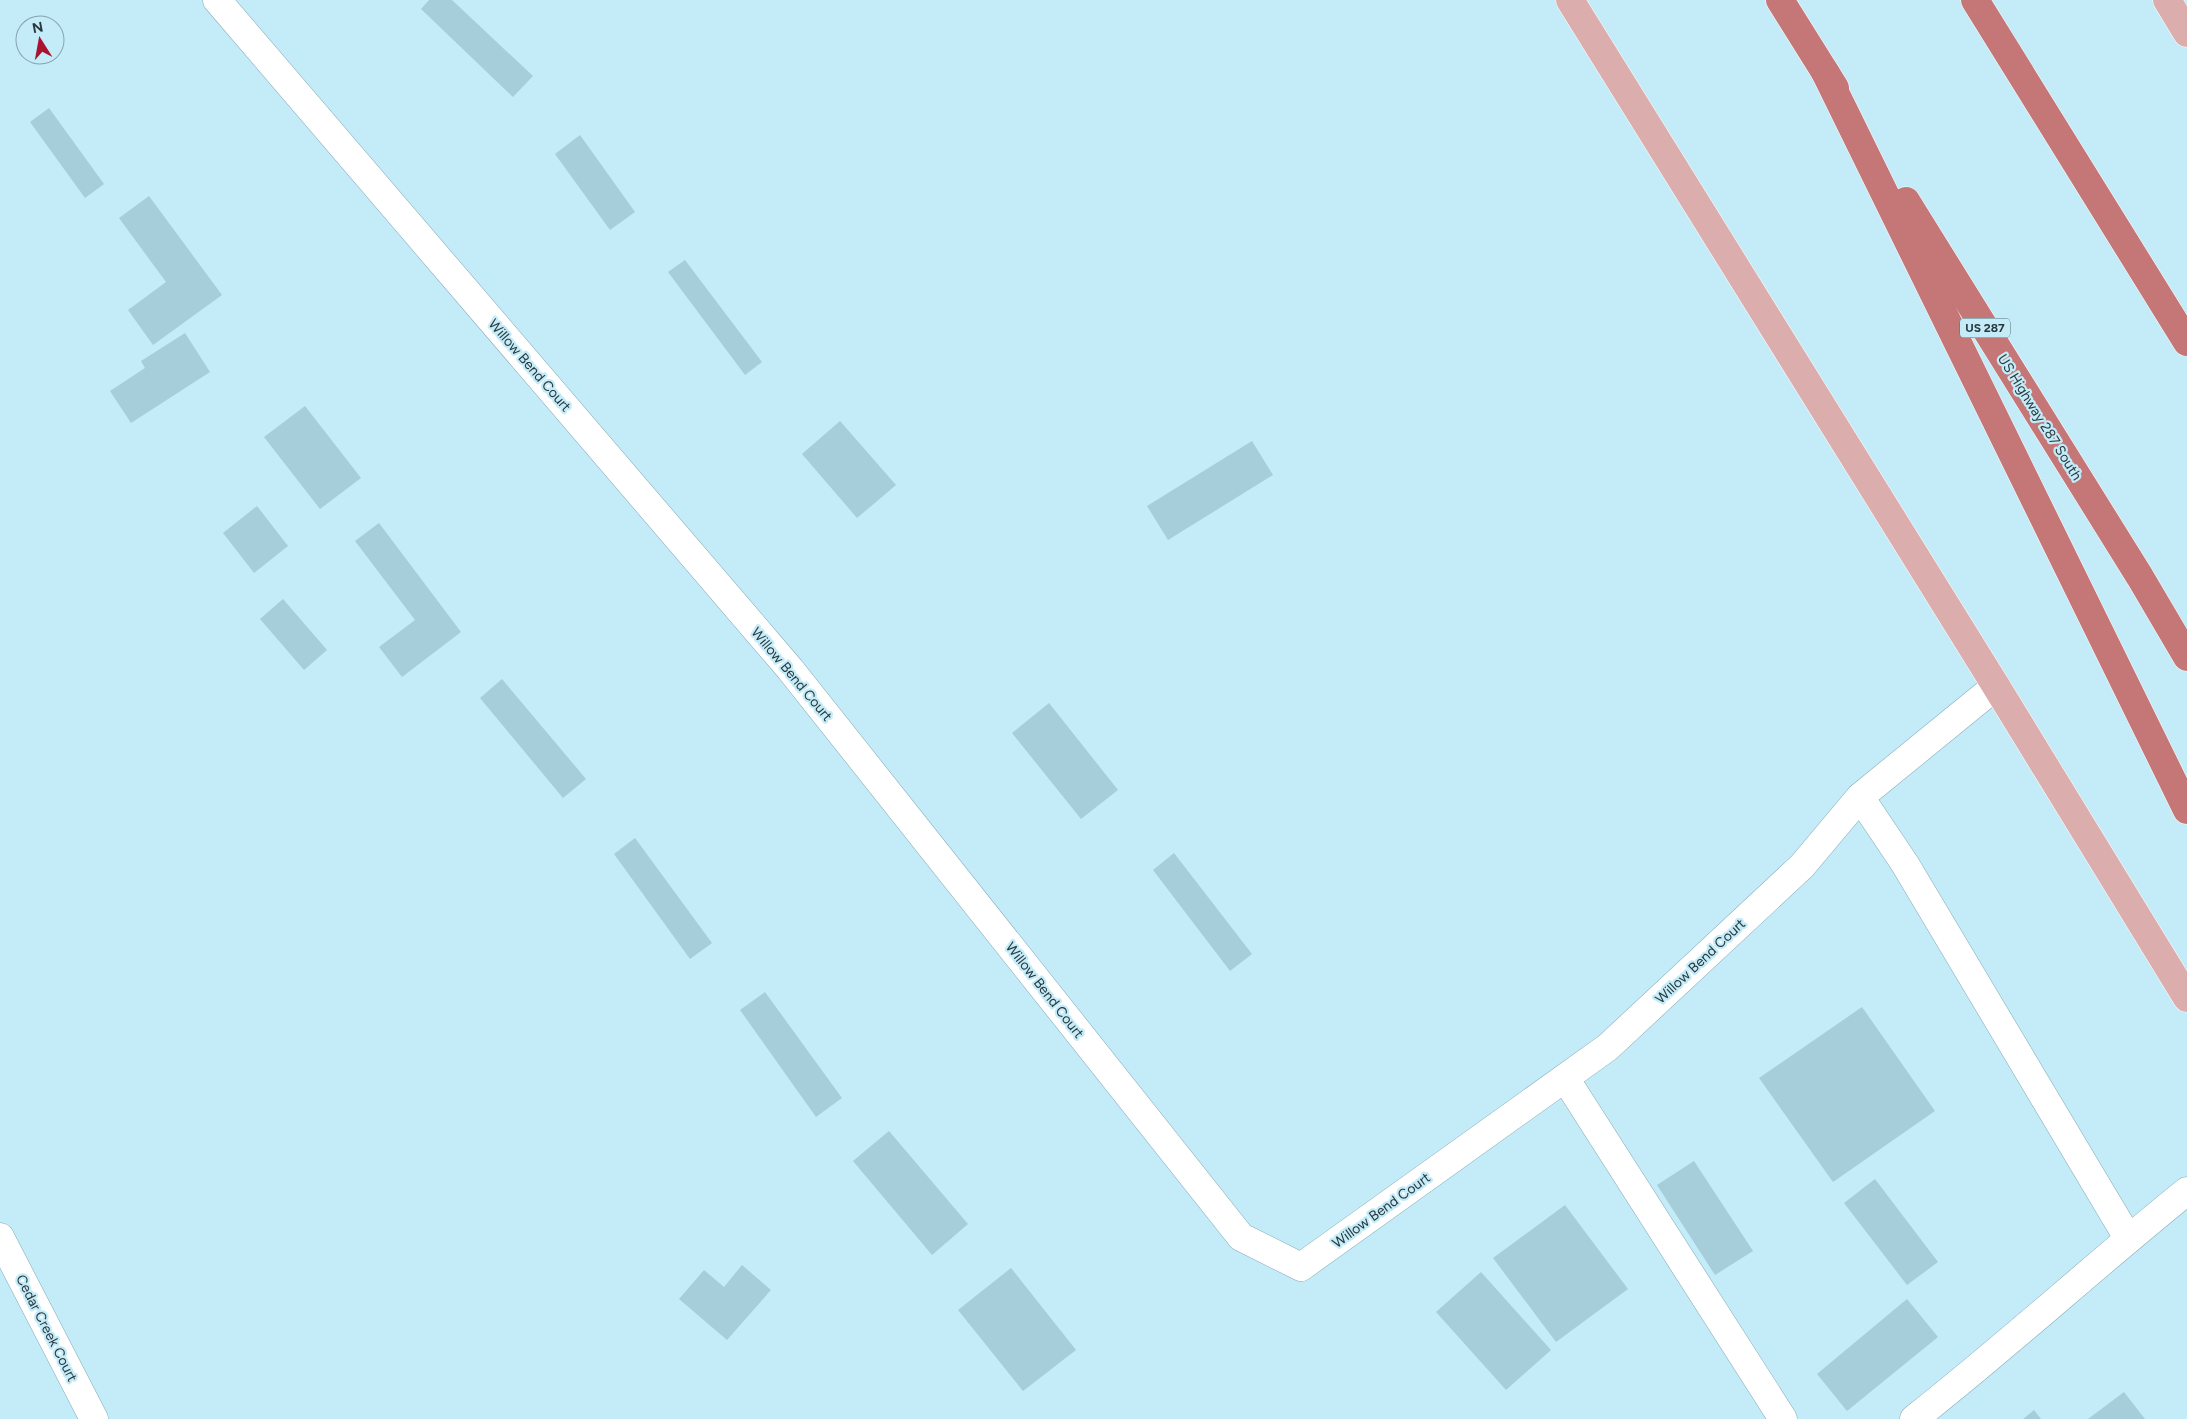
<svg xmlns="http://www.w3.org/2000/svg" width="2187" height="1419" viewBox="0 0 2187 1419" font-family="Figtree,sans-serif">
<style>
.building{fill:#a6cdda}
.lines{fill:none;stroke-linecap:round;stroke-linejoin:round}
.minor-casing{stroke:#84aab7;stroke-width:29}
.major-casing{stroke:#fff;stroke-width:29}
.highway-casing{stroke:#fff;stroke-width:29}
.minor{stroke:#fff;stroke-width:28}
.major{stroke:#dcadad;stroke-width:28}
.highway{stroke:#c57677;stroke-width:28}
.labels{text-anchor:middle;stroke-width:4.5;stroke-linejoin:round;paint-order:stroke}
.shield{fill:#c4ebf8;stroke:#576e75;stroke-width:1}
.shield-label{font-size:12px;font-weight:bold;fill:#28383d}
.street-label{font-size:14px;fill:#28383d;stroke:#c4ebf8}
</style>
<rect width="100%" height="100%" fill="#c4ebf8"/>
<g class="building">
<polygon points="429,0 452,0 533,76 513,97 421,9"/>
<polygon points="49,108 104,184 85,198 30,122"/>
<polygon points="580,135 635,212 610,230 555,154"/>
<polygon points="149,196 222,295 153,345 128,310 166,282 119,218"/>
<polygon points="685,260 762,362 745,375 668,272"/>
<polygon points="185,333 210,372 131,423 110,391 145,368 141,361"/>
<polygon points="305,406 361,478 320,509 264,437"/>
<polygon points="840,421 896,485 857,518 802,454"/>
<polygon points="1252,441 1273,475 1168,540 1147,506"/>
<polygon points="257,506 288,546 254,573 223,533"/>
<polygon points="379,523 461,632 402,677 379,647 415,620 355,541"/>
<polygon points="283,599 327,650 304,670 260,619"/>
<polygon points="502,679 586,779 563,798 480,698"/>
<polygon points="1049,703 1118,790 1081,819 1012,733"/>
<polygon points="635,838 712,943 690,959 614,854"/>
<polygon points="1174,853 1252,954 1230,971 1153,870"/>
<polygon points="765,992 842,1098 816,1117 740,1010"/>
<polygon points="1862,1007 1935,1111 1833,1182 1759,1078"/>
<polygon points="889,1131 968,1224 932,1255 853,1161"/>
<polygon points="1694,1161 1753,1251 1715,1275 1657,1185"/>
<polygon points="1875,1179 1938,1262 1907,1285 1844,1203"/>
<polygon points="1565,1205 1628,1289 1556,1342 1493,1258"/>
<polygon points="742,1265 771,1290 727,1340 679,1299 704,1270 724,1287"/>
<polygon points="1011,1268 1076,1350 1023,1391 958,1310"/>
<polygon points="1481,1272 1551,1350 1506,1390 1436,1312"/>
<polygon points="1907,1299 1938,1337 1847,1411 1817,1374"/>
<polygon points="2124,1392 2145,1419 2088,1419"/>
<polygon points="2034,1410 2041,1419 2023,1419"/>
</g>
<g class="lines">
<g class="minor-casing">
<g id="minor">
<polyline points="217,0 790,669 1241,1237 1301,1267 1608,1047 1802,866 1860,797 1996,686"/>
<polyline points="1860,797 1905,864 2128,1238"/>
<polyline points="1565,1078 1783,1419"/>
<polyline points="0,1237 94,1419"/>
<path d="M1914 1419C2007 1346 2095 1265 2187 1191"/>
</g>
</g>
<g class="major-casing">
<g id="major">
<polyline points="1570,0 1996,686 2187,998"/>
<polyline points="2167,0 2187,33"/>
</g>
</g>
<g class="highway-casing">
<g id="highway">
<polyline points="1780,0 1835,88"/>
<polyline points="1975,0 2187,342"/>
<polyline points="1825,72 2187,810"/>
<polyline points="1906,201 2140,577 2187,657"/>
</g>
</g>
<use href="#minor" class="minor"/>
<use href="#major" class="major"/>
<use href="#highway" class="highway"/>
</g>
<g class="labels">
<rect class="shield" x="1960" y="318.5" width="50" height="19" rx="4"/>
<g class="shield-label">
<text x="1985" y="332">US 287</text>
</g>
<g class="street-label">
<text transform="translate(530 365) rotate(49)" y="5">Willow Bend Court</text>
<text transform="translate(2040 417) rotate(58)" y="5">US Highway 287 South</text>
<text transform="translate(792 674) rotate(50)" y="5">Willow Bend Court</text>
<text transform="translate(1700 961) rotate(-43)" y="5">Willow Bend Court</text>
<text transform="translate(1045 990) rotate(52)" y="5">Willow Bend Court</text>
<text transform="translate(1381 1210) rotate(-36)" y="5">Willow Bend Court</text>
<text transform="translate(47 1328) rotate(63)" y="5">Cedar Creek Court</text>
</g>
</g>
<g transform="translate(40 40) rotate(349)"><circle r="24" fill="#c4ebf8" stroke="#86a3ad"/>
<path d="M0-4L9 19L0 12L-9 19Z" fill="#aa1330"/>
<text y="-8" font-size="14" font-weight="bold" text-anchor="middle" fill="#28383d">N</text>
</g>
</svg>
